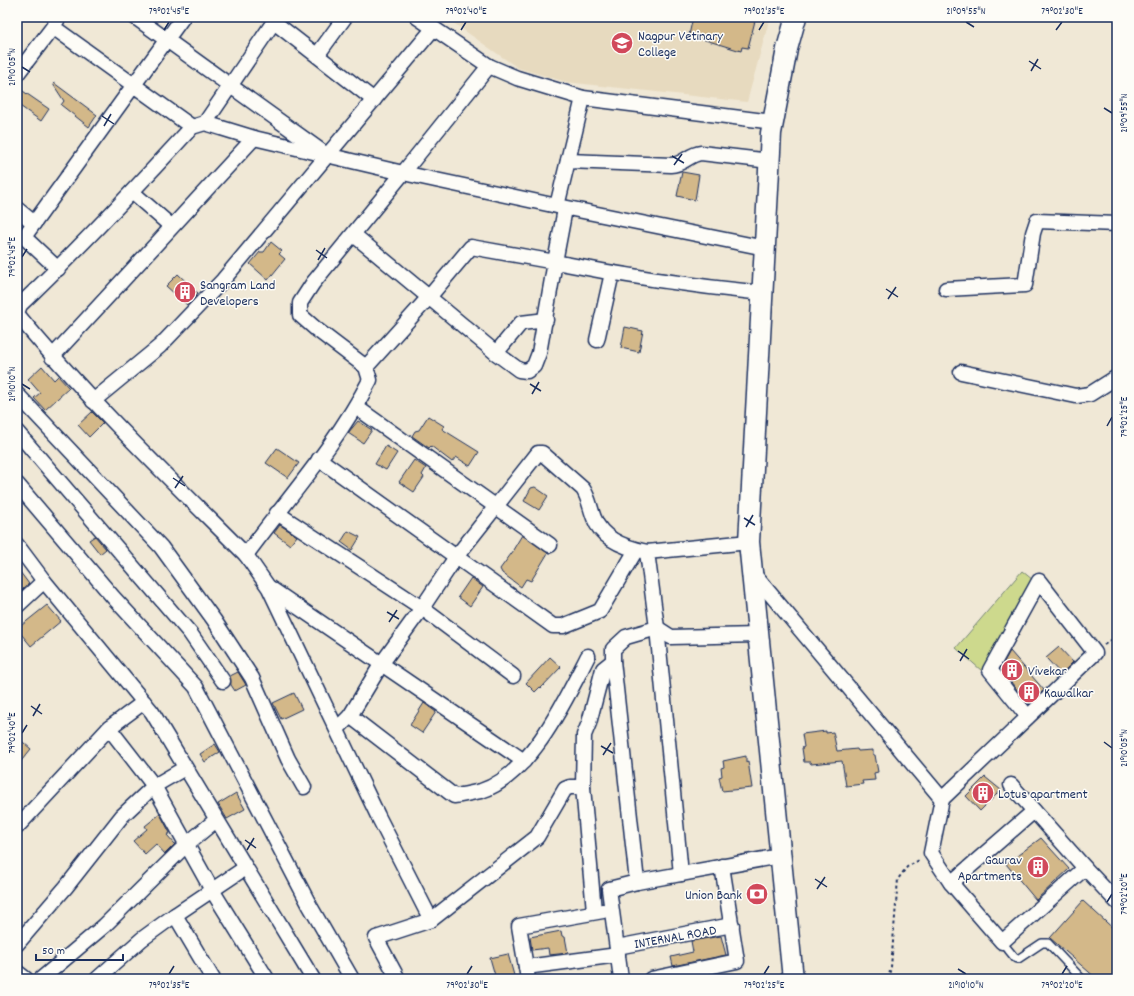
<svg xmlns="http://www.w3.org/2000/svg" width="1134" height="996" viewBox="0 0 1134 996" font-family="Dekko,sans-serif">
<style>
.built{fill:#e7dabf}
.green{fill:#cdd98d;stroke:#748476}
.building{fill:#d3b889;stroke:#1b2f5e}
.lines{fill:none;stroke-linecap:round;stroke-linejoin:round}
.lane-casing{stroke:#1b2f5e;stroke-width:10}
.street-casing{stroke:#1b2f5e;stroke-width:17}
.secondary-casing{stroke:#1b2f5e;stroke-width:23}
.path{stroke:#1b2f5e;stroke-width:2;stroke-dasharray:3 3;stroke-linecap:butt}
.lane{stroke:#fdfcf7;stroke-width:7}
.street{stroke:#fdfcf7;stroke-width:14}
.secondary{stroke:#fdfcf7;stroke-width:20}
.ticks{fill:none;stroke:#1b2f5e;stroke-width:1.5}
.labels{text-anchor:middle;stroke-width:3;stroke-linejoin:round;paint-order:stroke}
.poi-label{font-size:14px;fill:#1b2f5e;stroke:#fdfcf7;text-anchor:start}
.street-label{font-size:14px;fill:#1b2f5e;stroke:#fdfcf7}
.neatline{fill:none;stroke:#1b2f5e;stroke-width:1.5}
.ticks-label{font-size:10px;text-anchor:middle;fill:#1b2f5e}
</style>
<rect width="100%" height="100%" fill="#f0e8d6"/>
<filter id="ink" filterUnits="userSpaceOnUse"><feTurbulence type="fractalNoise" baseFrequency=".025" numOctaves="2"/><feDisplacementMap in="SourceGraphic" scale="8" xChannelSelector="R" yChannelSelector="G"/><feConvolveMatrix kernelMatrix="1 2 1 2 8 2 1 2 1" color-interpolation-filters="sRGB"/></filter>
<g filter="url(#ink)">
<polygon class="built" points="445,17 770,17 747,102 566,82 518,68"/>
<polygon class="green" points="1022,571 1033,580 982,671 956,648"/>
<g class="building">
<polygon points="693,17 756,17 748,48 742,47 741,51 689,35"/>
<polygon points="54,83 97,115 89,127 61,105 64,101 53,84"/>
<polygon points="17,87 49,109 41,121 17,104"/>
<polygon points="682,172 699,175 695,200 677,196"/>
<polygon points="271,242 282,251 279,254 285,259 268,280 250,264 260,252 264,252"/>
<polygon points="178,274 198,293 187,305 166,286"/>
<polygon points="625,327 643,331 639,352 621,348"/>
<polygon points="42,366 54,380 58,376 69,388 45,410 34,398 40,393 28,379"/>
<polygon points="92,412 103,423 89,437 78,425"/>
<polygon points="428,416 444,426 442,429 479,452 470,466 456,457 452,462 431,446 429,448 412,436 415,431 419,430"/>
<polygon points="358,421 372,430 363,443 348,433"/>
<polygon points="386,446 397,453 386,470 375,464"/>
<polygon points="277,448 299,463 288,478 266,463"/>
<polygon points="414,460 426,468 422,475 424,477 414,492 399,482"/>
<polygon points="535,487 548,496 539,510 524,501 531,488"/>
<polygon points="280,525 297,536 290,545 274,533"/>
<polygon points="348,531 360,537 352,550 341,542"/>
<polygon points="522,535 548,553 531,581 526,579 521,587 502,573 500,569 514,550 513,550"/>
<polygon points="95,536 106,549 100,554 89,540"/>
<polygon points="17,568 29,584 17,594"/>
<polygon points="471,578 483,587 470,606 458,597"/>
<polygon points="47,605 61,621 31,646 17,629"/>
<polygon points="1059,647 1073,662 1061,674 1046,658"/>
<polygon points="1010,651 1044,690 1029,704 1000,669"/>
<polygon points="550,657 561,667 541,688 540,687 535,692 526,683"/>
<polygon points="238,672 246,685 235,691 231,685 230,676"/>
<polygon points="294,693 302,709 281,719 273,703"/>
<polygon points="424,703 436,712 422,733 410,725"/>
<polygon points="826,731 826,733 833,732 837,751 857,749 858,751 873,750 873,755 875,755 878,772 874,773 875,780 862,781 863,784 846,786 842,761 811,764 810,762 804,762 802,748 804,747 802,734"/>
<polygon points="17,737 31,749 17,766"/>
<polygon points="215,744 220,752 205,762 200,754"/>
<polygon points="746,756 746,762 748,761 752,788 722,791 719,777 722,776 721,768 724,767 723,761"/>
<polygon points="985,777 1001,790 980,811 966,796"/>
<polygon points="236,793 245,809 227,819 218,804"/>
<polygon points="160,814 170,833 167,835 175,844 165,854 156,844 145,854 133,841 147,829 145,826"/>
<polygon points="1041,838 1069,869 1036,900 1006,864"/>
<polygon points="1083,901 1117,932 1117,979 1097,979 1050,938"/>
<polygon points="561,931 562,936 565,937 568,953 549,955 548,948 532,950 530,937"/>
<polygon points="721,936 726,955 673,966 671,957 693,952 691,941"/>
<polygon points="508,954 515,979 496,979 490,958"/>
</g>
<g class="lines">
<g class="lane-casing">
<polyline id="lane" points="1002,942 1015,958 1018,959 1042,943 1048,943 1082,979"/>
</g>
<g class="street-casing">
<g id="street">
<polyline points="59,17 53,27 192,127"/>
<polyline points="135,17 321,151"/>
<polyline points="417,17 489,66 517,78 583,98 773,122"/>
<polyline points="274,22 374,100"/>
<polyline points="318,54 345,17"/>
<polyline points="17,74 53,27"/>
<polyline points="205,123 254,138 403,173 489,66"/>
<path d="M568 161 671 165C683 165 689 154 701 153L770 161"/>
<polyline points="132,192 171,226"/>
<polyline points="558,206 765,248"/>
<polyline points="17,209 34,223"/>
<path d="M354 235 496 353 519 370 527 371 534 366 539 353 555 262C624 276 693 286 762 293"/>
<polyline points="58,269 24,237 183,17"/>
<polyline points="946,289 1025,285 1033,233 1037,221 1117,224"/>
<path d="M17 313 20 305C80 248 136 188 192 127L205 123 277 17"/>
<path d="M17 314C88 400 168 477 246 555"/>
<polyline points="597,340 612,273"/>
<polyline points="496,353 521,323 546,320"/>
<polyline points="52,357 254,138"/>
<polyline points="366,367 430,296 471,247 555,262 565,209"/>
<polyline points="961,372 1076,396 1090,394 1117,377"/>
<polyline points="17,394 161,547 214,620 252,678 288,759 304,787"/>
<polyline points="93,401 160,346 223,280 433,29"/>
<polyline points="356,407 550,545"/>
<polyline points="17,432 190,633 223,681"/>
<polyline points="319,459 553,626 563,626 600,611 636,550"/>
<polyline points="17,484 113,597 196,687 310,906 352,979"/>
<polyline points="277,513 422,608 513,676"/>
<polyline points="17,545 44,581 152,712 313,979"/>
<polyline points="752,572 942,799 1095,653 1039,581 990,670 1028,717"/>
<polyline points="270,588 524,761"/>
<polyline points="17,606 44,581"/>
<polyline points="657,628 681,874"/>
<polyline points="657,628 671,637 758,635"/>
<polyline points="613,661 637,882"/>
<polyline points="144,702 109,728 154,786 212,890 267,979"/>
<path d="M350 716 454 796C463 795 472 793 481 791 531 775 566 699 588 656"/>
<path d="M337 729 350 716 382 663 422 608 456 557 538 453H542L583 489C589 498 590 508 594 518 602 540 626 548 647 552"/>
<polyline points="942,799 931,853 951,883 1002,942 1085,868 1011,785"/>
<polyline points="17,827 109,728"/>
<polyline points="1085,868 1117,902"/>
<polyline points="951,883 1034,811"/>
<polyline points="594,911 583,787 584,735 589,723 603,669 613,661 613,649 626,637 657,628 647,552 749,542"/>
<polyline points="175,915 213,979"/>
<polyline points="431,920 537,837 565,789 570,787 583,787"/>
<polyline points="17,944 66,887 122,816 154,786 185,768"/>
<polyline points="617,947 732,925"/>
<polyline points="526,967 618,955"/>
<polyline points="17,972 26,979"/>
<polyline points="41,979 104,926 187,844 216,820"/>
<polyline points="97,979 142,939 175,915 245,868"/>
<path d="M398 979 376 938 431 920 378 816 269 588 246 555C288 498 337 444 370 380L366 367 316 329 300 315V303L313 283 403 173 557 206 583 98"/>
<polyline points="528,979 519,926 603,911"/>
<polyline points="621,979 609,889 637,882 780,856"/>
<polyline points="651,979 737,961 722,866"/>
</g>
</g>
<g class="secondary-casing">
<polyline id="secondary" points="793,979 749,542 771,133 787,49 796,17"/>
</g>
<g class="path">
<polyline points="1104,645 1117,636"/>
<polyline points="888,979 891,967 898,879 907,867 921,859"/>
</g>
<use href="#lane" class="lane"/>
<use href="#street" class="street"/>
<use href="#secondary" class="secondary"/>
</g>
</g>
<path class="ticks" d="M966 22 974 27M164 30 169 22M461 30 466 22M759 30 764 22M1056 30 1062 22M1029 61 1041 69M22 67 30 72M1031 71 1038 59M1104 108 1112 113M102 116 114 124M104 126 111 114M672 156 684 163M674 165 682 154M316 250 327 258M22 257 27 249M318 260 325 248M886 289 898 297M888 299 896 287M22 384 30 389M530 384 541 391M532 394 539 382M1107 426 1112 417M173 478 185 486M175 488 183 476M744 518 755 525M746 527 753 515M387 612 399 619M389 622 397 610M958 651 969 659M960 661 967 649M31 706 42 714M33 716 40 704M22 733 27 725M1104 742 1112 748M601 746 613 753M603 755 611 743M245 840 256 848M247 850 254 838M815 879 827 887M817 889 825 877M1107 902 1112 894M958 969 966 974M169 974 174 966M467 974 472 966M764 974 769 966M1062 974 1067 966"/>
<defs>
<g id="university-disc" transform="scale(1.15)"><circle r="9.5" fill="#d1495b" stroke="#fdfcf7"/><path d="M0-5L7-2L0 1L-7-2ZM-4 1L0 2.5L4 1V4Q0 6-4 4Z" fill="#fff"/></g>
<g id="building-disc" transform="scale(1.15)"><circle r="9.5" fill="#d1495b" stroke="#fdfcf7"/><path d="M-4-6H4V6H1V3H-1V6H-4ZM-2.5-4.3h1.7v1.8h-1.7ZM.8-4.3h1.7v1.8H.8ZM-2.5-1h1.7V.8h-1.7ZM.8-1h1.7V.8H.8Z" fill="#fff"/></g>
<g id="bank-disc" transform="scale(1.15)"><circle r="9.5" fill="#d1495b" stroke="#fdfcf7"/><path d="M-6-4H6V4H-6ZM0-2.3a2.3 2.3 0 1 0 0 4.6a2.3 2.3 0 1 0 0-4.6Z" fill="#fff"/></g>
</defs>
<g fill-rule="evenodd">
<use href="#university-disc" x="622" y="43"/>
<use href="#building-disc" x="185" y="292"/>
<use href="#building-disc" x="1012" y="670"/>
<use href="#building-disc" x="1029" y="692"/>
<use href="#building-disc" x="983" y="793"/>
<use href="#building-disc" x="1038" y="867"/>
<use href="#bank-disc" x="757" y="894"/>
</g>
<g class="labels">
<g class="poi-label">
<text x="638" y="40">Nagpur Vetinary<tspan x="638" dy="16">College</tspan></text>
<text x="200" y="289">Sangram Land<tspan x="200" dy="16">Developers</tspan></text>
<text x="1028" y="675">Vivekar</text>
<text x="1044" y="697">Kawalkar</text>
<text x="998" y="798">Lotus apartment</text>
<text x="1022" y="864" text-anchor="end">Gaurav<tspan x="1022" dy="16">Apartments</tspan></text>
<text x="742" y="899" text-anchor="end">Union Bank</text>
</g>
<g class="street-label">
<text transform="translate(675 936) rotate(-10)" y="5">INTERNAL ROAD</text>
</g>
</g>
<rect width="1134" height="996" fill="none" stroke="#fdfcf7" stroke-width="44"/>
<path d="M36 954v6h87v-6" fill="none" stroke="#1b2f5e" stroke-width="2"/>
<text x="42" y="954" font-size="12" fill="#1b2f5e" stroke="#fdfcf7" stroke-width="3" paint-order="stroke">50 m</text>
<rect x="22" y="22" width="1090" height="952" class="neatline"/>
<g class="ticks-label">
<text x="169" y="14">79°02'45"E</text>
<text x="466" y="14">79°02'40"E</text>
<text x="764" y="14">79°02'35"E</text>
<text x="966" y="14">21°09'55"N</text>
<text x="1062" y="14">79°02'30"E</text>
<text transform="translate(11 67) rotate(-90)" y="4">21°10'05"N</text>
<text transform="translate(1123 113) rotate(-90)" y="4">21°09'55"N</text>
<text transform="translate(11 257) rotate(-90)" y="4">79°02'45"E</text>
<text transform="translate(11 384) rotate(-90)" y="4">21°10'10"N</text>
<text transform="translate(1123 417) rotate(-90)" y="4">79°02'25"E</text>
<text transform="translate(11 733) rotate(-90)" y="4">79°02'40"E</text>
<text transform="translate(1123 748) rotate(-90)" y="4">21°10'05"N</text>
<text transform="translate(1123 894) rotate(-90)" y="4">79°02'20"E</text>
<text x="169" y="988">79°02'35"E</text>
<text x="467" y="988">79°02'30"E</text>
<text x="764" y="988">79°02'25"E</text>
<text x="966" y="988">21°10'10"N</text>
<text x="1062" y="988">79°02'20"E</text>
</g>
</svg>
